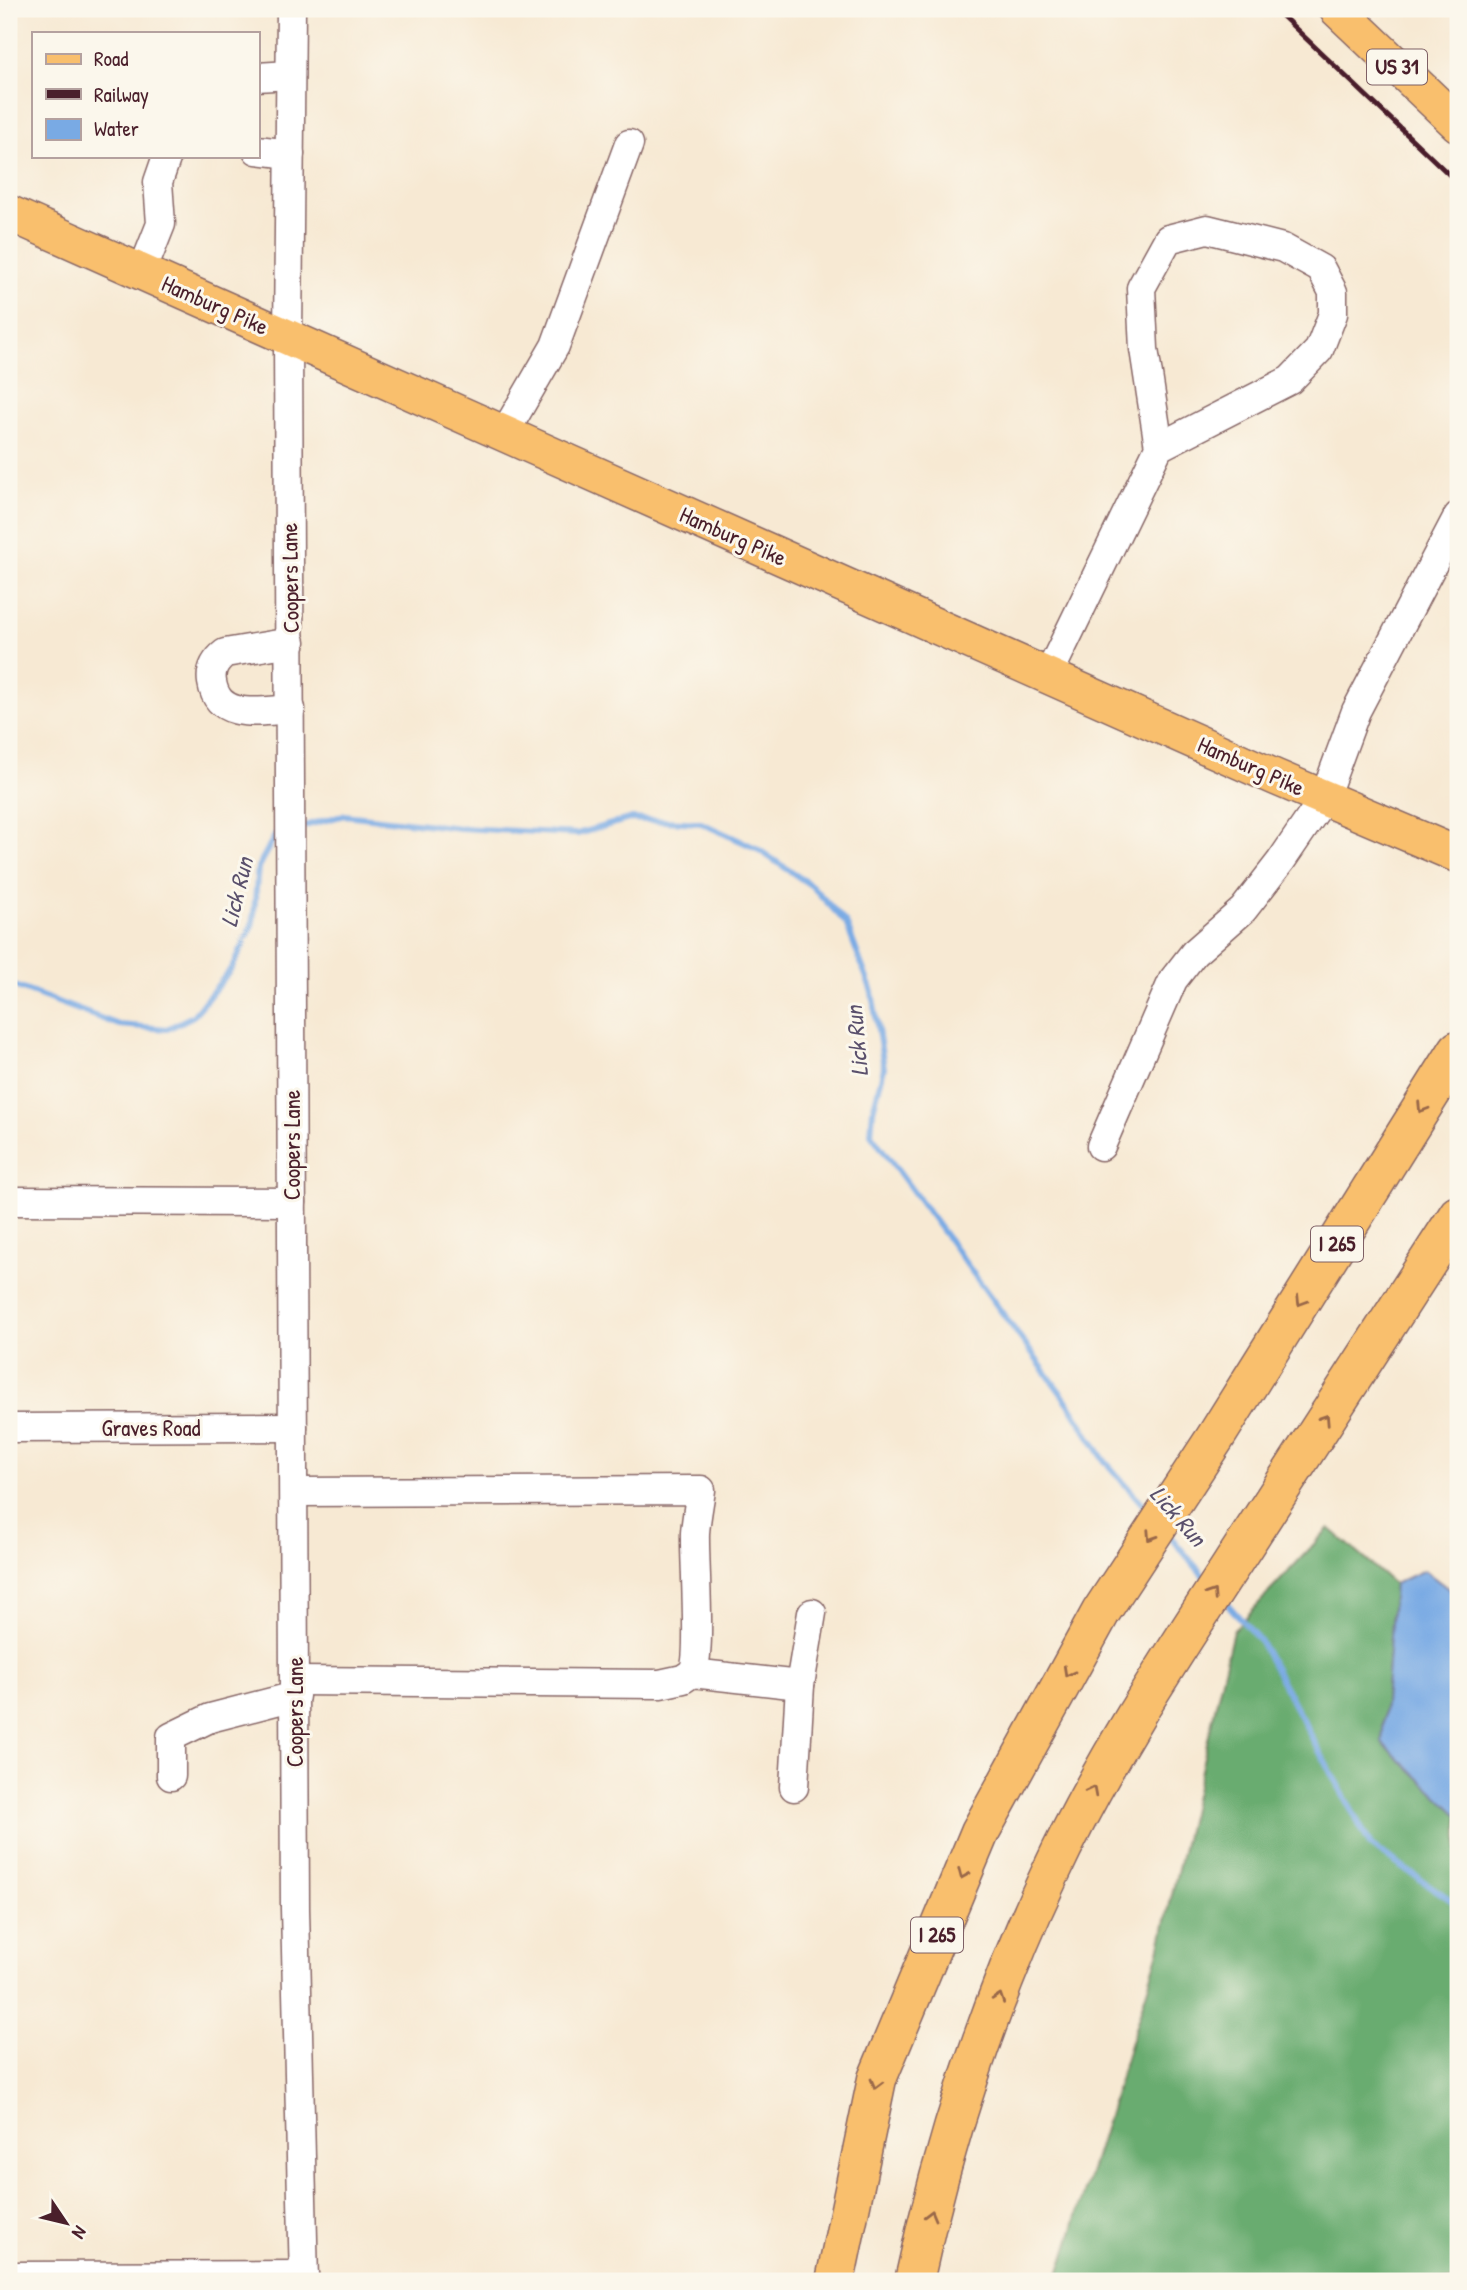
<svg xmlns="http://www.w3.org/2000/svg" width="1467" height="2290" viewBox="0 0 1467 2290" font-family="'Patrick Hand',sans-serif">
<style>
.forest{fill:#69ac6f;stroke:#5a664d;stroke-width:2}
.water{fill:#79aae4;stroke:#626488;stroke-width:2}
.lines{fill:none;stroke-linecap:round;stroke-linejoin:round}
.stream{stroke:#79aae4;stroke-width:6}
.minor-casing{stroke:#876666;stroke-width:31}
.major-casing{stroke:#876666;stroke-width:38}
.highway-casing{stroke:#876666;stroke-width:41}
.minor{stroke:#fff;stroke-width:28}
.major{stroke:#f9bf6d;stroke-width:35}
.highway{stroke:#f9bf6d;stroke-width:38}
.rail{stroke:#4a1f2b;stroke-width:5}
.oneway{stroke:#996749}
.labels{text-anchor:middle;stroke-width:6;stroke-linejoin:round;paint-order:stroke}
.shield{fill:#fbf7ec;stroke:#7f6065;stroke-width:2}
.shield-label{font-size:21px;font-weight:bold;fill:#4a1f2b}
.street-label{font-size:23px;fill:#4a1f2b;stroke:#fbf7ec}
.water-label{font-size:24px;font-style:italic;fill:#5a506c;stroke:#fbf7ec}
</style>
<rect width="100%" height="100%" fill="#fbf7ec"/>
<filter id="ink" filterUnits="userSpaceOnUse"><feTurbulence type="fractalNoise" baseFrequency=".0143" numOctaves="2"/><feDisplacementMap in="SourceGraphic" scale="14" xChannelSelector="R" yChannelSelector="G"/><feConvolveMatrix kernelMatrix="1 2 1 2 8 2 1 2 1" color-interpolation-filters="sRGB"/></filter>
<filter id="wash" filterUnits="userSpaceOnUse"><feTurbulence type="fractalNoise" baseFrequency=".00686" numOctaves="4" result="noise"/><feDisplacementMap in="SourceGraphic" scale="28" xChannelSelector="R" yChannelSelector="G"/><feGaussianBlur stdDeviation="1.57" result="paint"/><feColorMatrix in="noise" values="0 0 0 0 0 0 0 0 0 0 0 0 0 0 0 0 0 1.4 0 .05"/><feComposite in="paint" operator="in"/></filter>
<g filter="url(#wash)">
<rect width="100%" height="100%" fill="#f7e9d3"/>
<polygon class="forest" points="1329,1528 1394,1584 1382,1743 1458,1815 1458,2281 1057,2281 1159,1951 1233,1631"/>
<polygon class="water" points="1424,1570 1458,1596 1458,1815 1382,1743 1394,1584"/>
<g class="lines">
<g class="stream">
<polyline points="297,828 344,815 460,828 577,834 629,819 701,823 756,848 812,886 846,923 872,992 884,1068 873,1110 871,1134 1069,1404 1104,1460 1150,1513"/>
<polyline points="9,984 119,1025 167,1029 193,1016 232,968 253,923 258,867 276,834 283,832"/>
<polyline points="1169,1535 1207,1580"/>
<polyline points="1223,1599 1259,1640 1371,1846 1454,1902 1458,1963"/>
</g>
</g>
</g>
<g filter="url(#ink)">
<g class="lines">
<g class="minor-casing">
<g id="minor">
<polyline points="291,9 288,338 295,1909 304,2281"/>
<polyline points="257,77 290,75"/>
<polyline points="257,150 290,154"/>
<polyline points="142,272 161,224 158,182 167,156"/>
<polyline points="504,434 555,346 629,144"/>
<path d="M291 642 225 653C215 661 210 669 212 682 218 721 260 711 291 709"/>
<polyline points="1048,676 1159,447 1144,349 1141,288 1168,239 1207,229 1283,248 1321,269 1333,292 1333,314 1319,350 1290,380 1159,447"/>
<polyline points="1101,1146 1173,980 1194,953 1243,910 1281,861 1324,798 1356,711 1458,516"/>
<polyline points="9,1201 292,1202"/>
<polyline points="9,1428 293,1427"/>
<path d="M295 1492 701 1490C699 1504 696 1519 695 1533 694 1558 702 1659 692 1673"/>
<polyline points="295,1681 660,1684 683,1679 692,1673 800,1685"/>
<polyline points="171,1776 171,1737 210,1718 295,1696"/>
<polyline points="794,1787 800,1685 812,1613"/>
<polyline points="9,2276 304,2275"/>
</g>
</g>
<g class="major-casing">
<g id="major">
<polyline points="1337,9 1458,124"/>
<polyline points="9,213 1275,777 1458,855"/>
</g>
</g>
<g class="highway-casing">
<g id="highway">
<polyline points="835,2281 877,2079 980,1832 1101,1612 1215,1438 1458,1050"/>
<path d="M914 2281C943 2145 990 2000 1050 1874 1101 1764 1168 1662 1234 1561 1308 1445 1383 1330 1458 1215"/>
</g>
</g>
<use href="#minor" class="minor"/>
<use href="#major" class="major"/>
<use href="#highway" class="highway"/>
<polyline class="rail" points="1275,9 1458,183"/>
</g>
<defs><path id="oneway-chevron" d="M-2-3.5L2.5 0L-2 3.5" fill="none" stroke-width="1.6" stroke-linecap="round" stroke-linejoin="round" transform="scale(1.75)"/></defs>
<g class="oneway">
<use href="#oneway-chevron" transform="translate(1422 1108) rotate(122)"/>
<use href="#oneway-chevron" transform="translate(1301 1301) rotate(122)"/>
<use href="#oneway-chevron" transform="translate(1325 1419) rotate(-57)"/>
<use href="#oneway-chevron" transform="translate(1151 1536) rotate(123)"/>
<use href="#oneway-chevron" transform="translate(1212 1594) rotate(-57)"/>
<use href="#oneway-chevron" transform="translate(1068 1672) rotate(119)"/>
<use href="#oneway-chevron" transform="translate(1092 1791) rotate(-63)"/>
<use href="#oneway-chevron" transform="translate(963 1874) rotate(113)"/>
<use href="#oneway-chevron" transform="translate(999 1998) rotate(-71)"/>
<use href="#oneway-chevron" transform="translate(876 2084) rotate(105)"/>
<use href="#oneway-chevron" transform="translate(931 2215) rotate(-75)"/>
</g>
</g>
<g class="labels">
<g class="shield">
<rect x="1367" y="49.5" width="60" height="35" rx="5"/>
<rect x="1311" y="1226.5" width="52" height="35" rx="5"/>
<rect x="911" y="1917.5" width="52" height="35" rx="5"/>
</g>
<g class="shield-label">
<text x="1397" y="74">US 31</text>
<text x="1337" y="1251">I 265</text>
<text x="937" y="1942">I 265</text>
</g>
<g class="street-label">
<text transform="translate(215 305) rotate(24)" y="8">Hamburg Pike</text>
<text transform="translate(733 536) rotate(24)" y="8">Hamburg Pike</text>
<text transform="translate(290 578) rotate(-91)" y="8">Coopers Lane</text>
<text transform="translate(1251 766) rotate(24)" y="8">Hamburg Pike</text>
<text transform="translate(292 1145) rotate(-90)" y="8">Coopers Lane</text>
<text x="151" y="1436">Graves Road</text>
<text transform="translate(295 1712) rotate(-90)" y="8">Coopers Lane</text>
</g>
<g class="water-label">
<text transform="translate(237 892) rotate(-76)" y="8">Lick Run</text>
<text transform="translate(857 1041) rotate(-95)" y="8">Lick Run</text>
<text transform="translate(1178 1516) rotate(49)" y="8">Lick Run</text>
</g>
</g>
<rect width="1467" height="2290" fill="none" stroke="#fbf7ec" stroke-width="35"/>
<rect x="32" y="32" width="228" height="126" fill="#fbf7ec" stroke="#b4a19f" stroke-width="2"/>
<rect x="46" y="54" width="35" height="10" fill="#f9bf6d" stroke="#b4a19f" stroke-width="2"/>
<text x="94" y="66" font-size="21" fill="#4a1f2b">Road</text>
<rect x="46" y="89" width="35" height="10" fill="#4a1f2b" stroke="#b4a19f" stroke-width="2"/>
<text x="94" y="102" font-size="21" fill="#4a1f2b">Railway</text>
<rect x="46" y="119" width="35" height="21" fill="#79aae4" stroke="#b4a19f" stroke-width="2"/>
<text x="94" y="136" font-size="21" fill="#4a1f2b">Water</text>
<g transform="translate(66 2223) rotate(125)" stroke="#fbf7ec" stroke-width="5" paint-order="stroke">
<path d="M0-5L12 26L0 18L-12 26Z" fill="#4a1f2b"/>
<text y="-10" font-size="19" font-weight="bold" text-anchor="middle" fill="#4a1f2b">N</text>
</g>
</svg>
